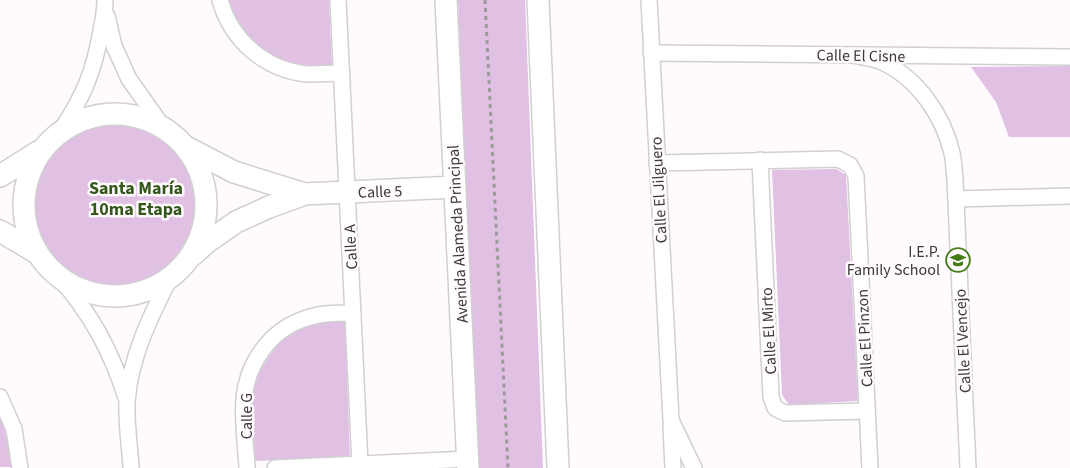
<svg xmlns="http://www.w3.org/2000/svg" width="1070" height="468" viewBox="0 0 1070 468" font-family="'Source Sans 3',sans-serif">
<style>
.green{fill:#e0c1e3}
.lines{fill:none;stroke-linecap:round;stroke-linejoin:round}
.street-casing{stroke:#d2cfd3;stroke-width:18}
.secondary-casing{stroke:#d2cfd3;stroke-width:24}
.path{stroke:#9c9a9c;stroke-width:3;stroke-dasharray:4 4;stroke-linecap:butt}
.street{stroke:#fff;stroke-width:15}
.secondary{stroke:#fff;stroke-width:21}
.labels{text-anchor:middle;stroke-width:5;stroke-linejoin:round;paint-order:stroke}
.street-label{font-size:16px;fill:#3b3a3b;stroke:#fefafe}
.poi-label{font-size:16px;fill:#3b3a3b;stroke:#fefafe;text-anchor:end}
.neighbourhood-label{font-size:18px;font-weight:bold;fill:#345819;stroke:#fefafe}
</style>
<rect width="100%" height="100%" fill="#fefafe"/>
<g class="green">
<polygon points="228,0 329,0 332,67 304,67 281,60 255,45 236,21"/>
<polygon points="458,0 525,0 543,468 476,468"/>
<polygon points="1070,66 1070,137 1009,137 996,102 971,67"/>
<circle cx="114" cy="205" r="83"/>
<polygon points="836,169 846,175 858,401 789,405 782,395 772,170"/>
<polygon points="324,322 345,322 350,457 255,461 252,404 254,379 278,343 300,329"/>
<polygon points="0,417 4,426 12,467 0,467"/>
</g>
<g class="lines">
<g class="street-casing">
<g id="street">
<path d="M220 0C231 40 265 70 307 74 318 74 330 73 342 73"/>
<polyline points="338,0 360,464"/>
<polyline points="649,0 671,420 694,468"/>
<polyline points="107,16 114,46 129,79 163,127"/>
<polyline points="651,53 1070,57"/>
<path d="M853 55C862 57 872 58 880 61 917 77 943 115 952 153 954 162 954 171 955 180L968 468"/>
<path d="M62 129C84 95 94 71 101 31 103 21 105 11 105 0"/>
<polyline points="760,160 771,397 775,408 785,413 867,411"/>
<polyline points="657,163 838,159 850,165 856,176 870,468"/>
<polyline points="956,199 1070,196"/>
<path d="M58 276C91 314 111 350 126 398"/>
<polyline points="0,397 14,429 20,468"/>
<polyline points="671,427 673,468"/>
<path d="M131 468C130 447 126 424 127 402 130 358 150 317 170 278"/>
<path d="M247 468C246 446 242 422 244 399 247 364 269 331 304 319 320 313 336 313 353 313"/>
<polyline points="275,468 468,459"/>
</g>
</g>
<g class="secondary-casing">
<g id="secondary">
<polyline points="446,0 468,468"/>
<polyline points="538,0 558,468"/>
<circle cx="115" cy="205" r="91"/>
<polyline points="186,147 234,172 305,194"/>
<polyline points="0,176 38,152"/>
<polyline points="0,231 37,253"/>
<polyline points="194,254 206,243 236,222 269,207 305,194 455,187"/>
</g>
</g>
<polyline class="path" points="485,0 508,468"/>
<use href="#street" class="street"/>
<use href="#secondary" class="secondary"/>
</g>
<defs>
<g id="university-ring" transform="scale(1.25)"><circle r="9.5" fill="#fefafe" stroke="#457d14" stroke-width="1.5"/><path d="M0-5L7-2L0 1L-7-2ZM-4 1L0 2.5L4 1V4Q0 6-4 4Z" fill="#457d14"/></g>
</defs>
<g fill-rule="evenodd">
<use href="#university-ring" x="958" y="260"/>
</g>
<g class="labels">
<g class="street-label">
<text transform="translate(861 55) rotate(1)" y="6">Calle El Cisne</text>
<text transform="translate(658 190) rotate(-93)" y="6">Calle El Jilguero</text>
<text transform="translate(380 191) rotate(-2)" y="6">Calle 5</text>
<text transform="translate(457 234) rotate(-93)" y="6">Avenida Alameda Principal</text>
<text transform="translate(350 247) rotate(-93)" y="6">Calle A</text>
<text transform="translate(768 331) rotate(-93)" y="6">Calle El Mirto</text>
<text transform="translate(864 338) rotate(-93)" y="6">Calle El Pinzon</text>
<text transform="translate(962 341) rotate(-93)" y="6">Calle El Vencejo</text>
<text transform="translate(246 416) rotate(-90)" y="6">Calle G</text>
</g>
<g class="poi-label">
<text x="940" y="257">I.E.P.<tspan x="940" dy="18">Family School</tspan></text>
</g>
<g class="neighbourhood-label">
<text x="136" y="194">Santa María<tspan x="136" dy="21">10ma Etapa</tspan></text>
</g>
</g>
</svg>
